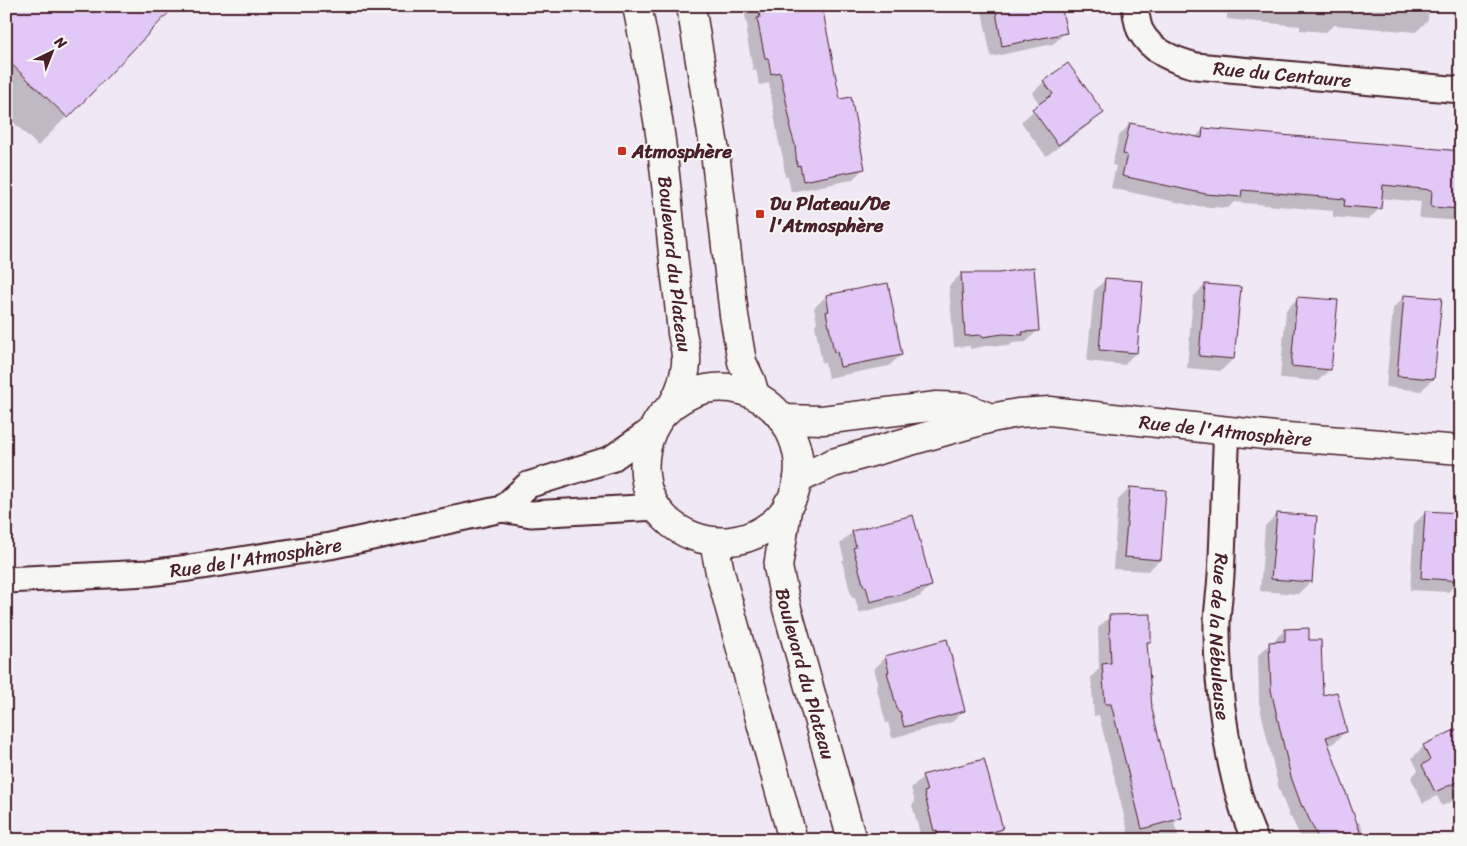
<svg xmlns="http://www.w3.org/2000/svg" width="1467" height="846" viewBox="0 0 1467 846" font-family="Sriracha,sans-serif">
<style>
.shadow{fill:#0003}
.building{fill:#e1c8f7;stroke:#4a1f2b}
.lines{fill:none;stroke-linecap:round;stroke-linejoin:round}
.minor-casing{stroke:#4a1f2b;stroke-width:29}
.tertiary-casing{stroke:#4a1f2b;stroke-width:31}
.secondary-casing{stroke:#4a1f2b;stroke-width:31}
.minor{stroke:#f6f6f2;stroke-width:25}
.tertiary{stroke:#f6f6f2;stroke-width:28}
.secondary{stroke:#f6f6f2;stroke-width:28}
.poi-dot{fill:#c8321e;stroke:#f6f6f2;stroke-width:2}
.labels{text-anchor:middle;stroke-width:4;stroke-linejoin:round;paint-order:stroke}
.street-label{font-size:19px;fill:#4a1f2b;stroke:#f6f6f2}
.poi-label{font-size:19px;font-weight:bold;fill:#4a1f2b;stroke:#f6f6f2;text-anchor:start}
</style>
<rect width="100%" height="100%" fill="#f0e8f4"/>
<filter id="ink" filterUnits="userSpaceOnUse"><feTurbulence type="fractalNoise" baseFrequency=".02" numOctaves="2"/><feDisplacementMap in="SourceGraphic" scale="10" xChannelSelector="R" yChannelSelector="G"/><feConvolveMatrix kernelMatrix="1 2 1 2 8 2 1 2 1" color-interpolation-filters="sRGB"/></filter>
<g filter="url(#ink)">
<g class="shadow">
<polygon points="6,6 164,16 38,146 6,115"/>
<polygon points="754,6 821,6 839,100 864,168 852,180 791,192 788,176 785,177 783,158 778,138 769,83 759,85 756,69 753,70 746,32 748,29 745,15"/>
<polygon points="981,6 1060,6 1065,33 1053,44 991,57"/>
<polygon points="1164,6 1429,6 1428,20 1416,32 1334,25 1326,32 1300,30 1300,26 1227,19 1227,13"/>
<polygon points="1044,82 1102,113 1090,124 1046,156 1021,122 1040,105 1032,93"/>
<polygon points="1130,124 1195,138 1203,129 1461,151 1461,221 1419,218 1421,202 1381,198 1380,208 1368,220 1333,217 1333,211 1234,202 1228,208 1194,206 1111,188 1116,166 1112,165 1119,136"/>
<polygon points="961,274 1038,330 1026,342 1012,343 1010,346 990,345 970,349 970,346 954,347 949,286"/>
<polygon points="1106,279 1135,353 1124,365 1087,361 1094,291"/>
<polygon points="887,285 901,355 889,366 828,378 825,363 822,363 815,325 817,322 814,308 826,296"/>
<polygon points="1205,285 1233,359 1221,371 1187,368 1193,297"/>
<polygon points="1405,296 1433,379 1421,391 1386,387 1393,308"/>
<polygon points="1298,298 1330,369 1318,381 1280,378 1286,310"/>
<polygon points="1130,488 1160,560 1148,571 1113,569 1118,500"/>
<polygon points="1426,512 1460,580 1448,592 1410,590 1414,524"/>
<polygon points="1277,514 1310,582 1298,594 1260,591 1265,526"/>
<polygon points="852,532 931,586 919,597 859,613 855,598 852,598 842,561 844,559 840,544"/>
<polygon points="1110,616 1150,641 1146,645 1151,709 1170,790 1180,817 1174,824 1180,840 1130,840 1099,715 1094,716 1091,677 1099,669 1098,628"/>
<polygon points="1285,630 1308,642 1322,697 1345,732 1333,744 1327,745 1356,823 1359,822 1368,840 1302,840 1291,817 1290,818 1279,789 1259,703 1258,655"/>
<polygon points="886,657 964,710 952,722 892,738 888,722 886,723 876,686 878,683 874,669"/>
<polygon points="1461,729 1461,807 1456,809 1452,801 1442,806 1437,796 1423,803 1411,778 1418,770 1412,758 1424,746"/>
<polygon points="923,777 1002,829 991,840 922,840 912,805 915,802 911,788"/>
</g>
<g class="building">
<polygon points="6,6 175,6 68,118 6,59"/>
<polygon points="758,6 822,6 840,99 851,97 865,169 803,181 800,165 797,166 795,145 789,125 791,125 780,72 771,74 768,58 765,58 757,18 760,18"/>
<polygon points="995,6 1061,6 1067,33 1002,46"/>
<polygon points="1068,63 1104,113 1058,145 1032,109 1053,94 1043,81"/>
<polygon points="1130,123 1202,138 1203,128 1461,151 1461,209 1431,207 1432,190 1383,185 1381,209 1344,206 1345,199 1242,190 1241,197 1206,194 1122,176 1127,155 1123,154"/>
<polygon points="1034,267 1039,331 1022,332 1023,335 1003,334 982,337 982,335 965,336 961,273 999,273"/>
<polygon points="1105,278 1143,281 1137,353 1099,350"/>
<polygon points="888,283 902,355 840,367 837,351 834,352 826,312 829,311 826,295"/>
<polygon points="1205,284 1241,287 1234,359 1199,356"/>
<polygon points="1404,295 1442,298 1434,379 1397,376"/>
<polygon points="1297,297 1338,300 1331,370 1291,366"/>
<polygon points="1130,487 1166,490 1161,560 1124,557"/>
<polygon points="1425,511 1461,513 1461,581 1421,578"/>
<polygon points="1277,513 1317,516 1312,582 1271,579"/>
<polygon points="913,515 932,586 870,602 866,586 864,587 853,548 856,547 852,531"/>
<polygon points="1151,614 1151,642 1147,642 1152,709 1171,788 1173,787 1182,818 1142,829 1111,704 1105,704 1102,664 1111,663 1109,615"/>
<polygon points="1309,628 1309,640 1321,640 1323,695 1337,692 1347,732 1326,737 1363,840 1319,840 1303,806 1302,807 1291,777 1271,690 1269,642 1285,641 1285,629"/>
<polygon points="947,639 965,711 904,727 900,711 898,712 887,672 889,672 885,656"/>
<polygon points="1461,727 1461,780 1435,792 1422,765 1430,760 1423,745"/>
<polygon points="984,759 1003,829 965,840 939,840 937,830 934,831 924,792 927,791 922,775"/>
</g>
<g class="lines">
<g class="minor-casing">
<g id="minor">
<path id="s1" d="M1135 6C1136 13 1137 23 1140 30 1151 52 1174 60 1196 66L1461 90"/>
<path id="s2" d="M1227 431C1224 479 1224 527 1221 575 1220 590 1218 605 1217 620 1216 686 1228 780 1255 840"/>
<polyline points="502,509 528,485 611,459 653,429"/>
<path id="s3" d="M6 580 148 573 189 568 330 546 502 509 531 514 657 507"/>
</g>
</g>
<g class="tertiary-casing">
<g id="tertiary">
<polyline points="784,419 822,420 937,406 964,407 991,418"/>
<path id="s4" d="M798 479 833 463 991 418 1018 413 1050 411 1274 436 1461 450"/>
</g>
</g>
<g class="secondary-casing">
<g id="secondary">
<path id="s5" d="M637 6C645 44 652 82 658 120 666 170 669 221 675 271 678 292 680 312 682 333 684 343 687 354 686 364 685 376 680 392 674 402 672 407 666 411 662 415 646 435 641 462 647 487 661 536 721 556 763 530 835 486 789 374 706 389 694 391 684 397 674 404"/>
<polyline points="691,6 715,152 734,315 742,362 751,381 755,395"/>
<path id="s6" d="M788 504 778 567 786 605 852 840"/>
<polyline points="714,542 720,572 793,840"/>
</g>
</g>
<use href="#minor" class="minor"/>
<use href="#tertiary" class="tertiary"/>
<use href="#secondary" class="secondary"/>
</g>
</g>
<g class="poi-dot">
<rect x="617" y="146" width="10" height="10" rx="2.5"/>
<rect x="755" y="209" width="10" height="10" rx="2.5"/>
</g>
<g class="labels">
<g class="street-label">
<text dy="7" stroke="none"><textPath href="#s1" startOffset="180">Rue du Centaure</textPath></text>
<text dy="7" stroke="none"><textPath href="#s5" startOffset="261">Boulevard du Plateau</textPath></text>
<text dy="7" stroke="none"><textPath href="#s4" startOffset="439">Rue de l'Atmosphère</textPath></text>
<text dy="7" stroke="none"><textPath href="#s3" startOffset="251">Rue de l'Atmosphère</textPath></text>
<text dy="7" stroke="none"><textPath href="#s2" startOffset="206">Rue de la Nébuleuse</textPath></text>
<text dy="7" stroke="none"><textPath href="#s6" startOffset="174">Boulevard du Plateau</textPath></text>
</g>
<g class="poi-label">
<text x="632" y="158">Atmosphère</text>
<text x="770" y="210">Du Plateau/De<tspan x="770" dy="22">l'Atmosphère</tspan></text>
</g>
</g>
<rect width="1467" height="846" fill="none" stroke="#f6f6f2" stroke-width="25"/>
<rect x="12" y="12" width="1442" height="821" fill="none" stroke="#4a1f2b" stroke-width="2" filter="url(#ink)"/>
<g transform="translate(52 52) rotate(43)" stroke="#f6f6f2" stroke-width="4" paint-order="stroke">
<path d="M0-4L9 19L0 12L-9 19Z" fill="#4a1f2b"/>
<text y="-8" font-size="14" font-weight="bold" text-anchor="middle" fill="#4a1f2b">N</text>
</g>
</svg>
